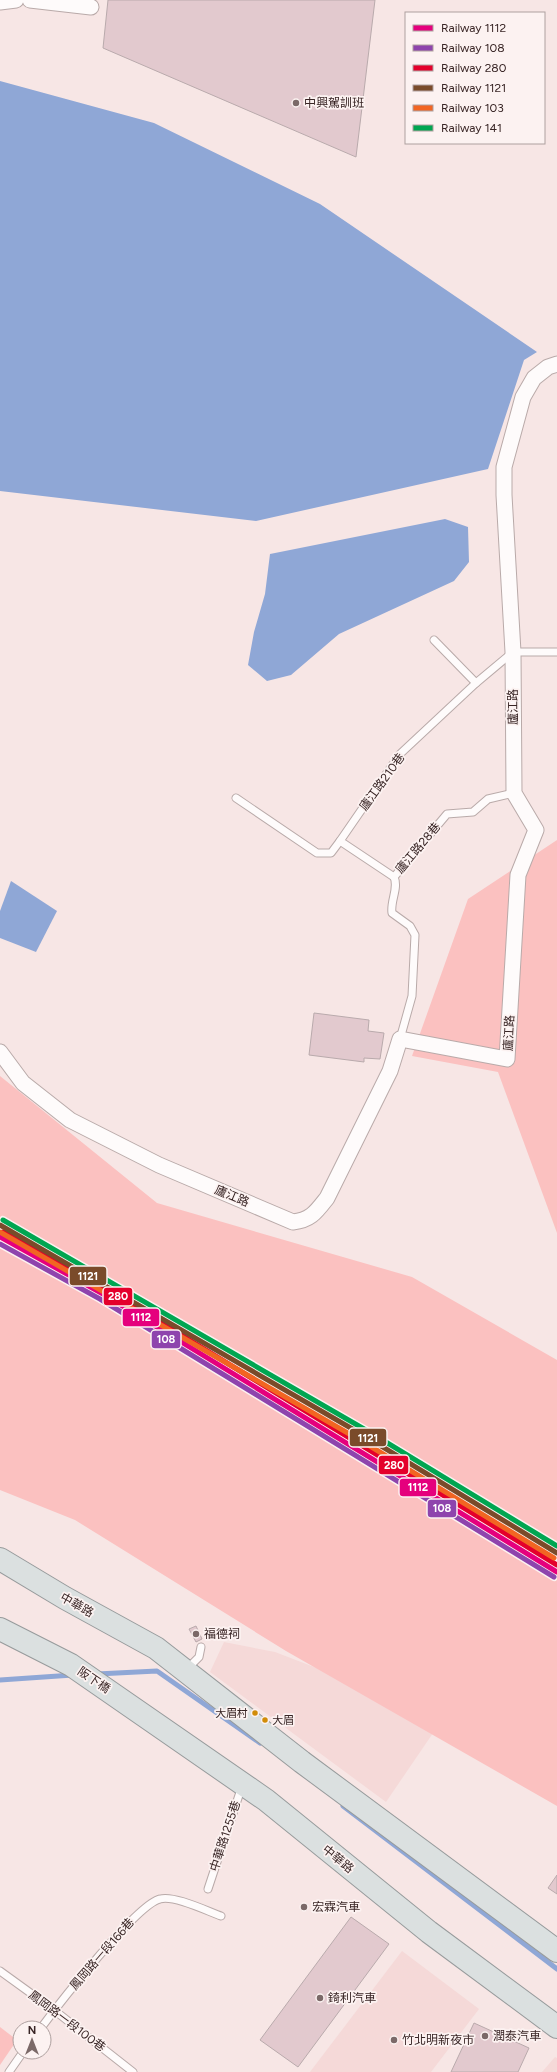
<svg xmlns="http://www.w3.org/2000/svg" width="557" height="2072" viewBox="0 0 557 2072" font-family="Figtree,'Noto Sans TC',sans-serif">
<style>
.built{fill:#f5d9d8}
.green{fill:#fbc1c0}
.water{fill:#8fa7d6}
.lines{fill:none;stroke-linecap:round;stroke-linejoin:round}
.stream{stroke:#8fa7d6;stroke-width:5}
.building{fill:#e2c9ce;stroke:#b9aaac}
.lane-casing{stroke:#b9aaa9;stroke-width:9}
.street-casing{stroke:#b9aaa9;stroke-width:17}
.primary-casing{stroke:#979b9c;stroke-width:24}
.lane{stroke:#fefbfb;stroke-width:7}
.street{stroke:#fefbfb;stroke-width:15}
.primary{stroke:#dbe0e0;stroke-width:22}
.rail-1-casing{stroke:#fcf2f1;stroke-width:8}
.rail-2-casing{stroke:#fcf2f1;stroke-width:8}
.rail-3-casing{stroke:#fcf2f1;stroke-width:8}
.rail-4-casing{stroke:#fcf2f1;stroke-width:8}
.rail-5-casing{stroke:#fcf2f1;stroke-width:8}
.rail-6-casing{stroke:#fcf2f1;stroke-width:8}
.rail-1{stroke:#e5007d;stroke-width:5}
.rail-2{stroke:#8e44ad;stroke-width:5}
.rail-3{stroke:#e4002b;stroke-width:5}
.rail-4{stroke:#7a4b2a;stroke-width:5}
.rail-5{stroke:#f26522;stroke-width:5}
.rail-6{stroke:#00a651;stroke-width:5}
.poi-dot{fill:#7b6968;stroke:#fcf2f1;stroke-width:1.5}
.bus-dot{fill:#d18c07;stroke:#fcf2f1;stroke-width:1.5}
.labels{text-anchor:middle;stroke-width:3.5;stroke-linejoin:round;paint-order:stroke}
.bus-label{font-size:11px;fill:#382525;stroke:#fcf2f1;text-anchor:end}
.poi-label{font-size:12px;fill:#382525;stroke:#fcf2f1;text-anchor:start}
.street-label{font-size:12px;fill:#382525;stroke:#fcf2f1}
.line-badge{stroke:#fcf2f1;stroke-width:1.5}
.badge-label{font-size:11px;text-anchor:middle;font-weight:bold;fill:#fff}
</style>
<rect width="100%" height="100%" fill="#f7e6e5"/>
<g class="built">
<polygon points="224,1642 275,1652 444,1717 386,1802 210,1672"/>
<polygon points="402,1951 479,2009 431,2072 310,2072"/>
<polygon points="555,2057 557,2058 557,2072 542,2072"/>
</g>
<g class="green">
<polygon points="557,840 557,1233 498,1072 412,1056 468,899"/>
<polygon points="0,1076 157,1203 412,1277 557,1360 557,1806 286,1651 75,1520 0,1490"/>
<polygon points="0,2027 17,2040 0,2065"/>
</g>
<g class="water">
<polygon points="0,81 154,123 320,204 537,352 524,360 488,469 256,521 0,491"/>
<polygon points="445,519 468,527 469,562 454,581 339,634 291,675 267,681 248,665 254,632 265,594 270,554"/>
<polygon points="11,881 57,911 36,952 0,938 0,911"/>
</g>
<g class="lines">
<g class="stream">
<polyline points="97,1674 157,1671 260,1743"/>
<polyline points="0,1680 73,1675"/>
<polyline points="343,1806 557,1969"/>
</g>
</g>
<g class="building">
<polygon points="108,0 375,0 356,157 103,48"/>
<polygon points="314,1013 369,1020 368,1031 384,1033 380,1059 364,1058 364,1062 309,1055"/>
<polygon points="196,1626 202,1639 196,1642 189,1629"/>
<polygon points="557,1875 557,1894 548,1888"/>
<polygon points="351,1917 389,1944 298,2067 260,2040"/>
<polygon points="474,2023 529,2048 518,2072 451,2072"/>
</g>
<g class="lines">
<g class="lane-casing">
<g id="lane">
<polyline points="434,640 476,683"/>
<polyline points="236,798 317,853 331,853 340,841"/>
<polyline points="394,877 340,841 400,754 476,683 513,652 557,652"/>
<path d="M400 1039 412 996 415 935 410 926 392 913C390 901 399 888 394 877L447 814 473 812 488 799 514 793"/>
<polyline points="187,1669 199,1657 201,1647"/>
<polyline points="208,1889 242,1786"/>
<polyline points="0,1971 54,2010 133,2072"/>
<path d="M41 2028C58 2005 137 1904 160 1899 174 1895 207 1911 221 1916"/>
<polyline points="9,2072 23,2052"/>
</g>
</g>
<g class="street-casing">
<g id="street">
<polyline points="30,0 91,7"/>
<polyline points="0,2 16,0"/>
<path d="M0 1052 23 1083 70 1120 159 1165 293 1222C311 1220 316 1212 327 1198L390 1071 400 1039 507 1059 518 875 536 830 514 793 513 652 504 495V467L523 397 534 378 548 367 557 364"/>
</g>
</g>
<g class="primary-casing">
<g id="primary">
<polyline points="0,1559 65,1598 156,1648 302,1762 557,1951"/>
<polyline points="0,1629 71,1665 266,1800 429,1932 557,2027"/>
</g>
</g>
<use href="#lane" class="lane"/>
<use href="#street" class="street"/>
<use href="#primary" class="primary"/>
<g class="rail-1-casing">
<polyline id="rail-1" points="0,1237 103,1294 557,1572"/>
</g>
<g class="rail-2-casing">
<polyline id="rail-2" points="0,1244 100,1299 554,1577"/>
</g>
<g class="rail-3-casing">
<polyline id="rail-3" points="3,1232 106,1289 557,1565"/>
</g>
<g class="rail-4-casing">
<polyline id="rail-4" points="0,1225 368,1438 557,1553"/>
</g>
<g class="rail-5-casing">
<polyline id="rail-5" points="0,1232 365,1443 554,1558"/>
</g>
<g class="rail-6-casing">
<polyline id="rail-6" points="3,1220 371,1433 557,1546"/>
</g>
<use href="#rail-1" class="rail-1"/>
<use href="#rail-2" class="rail-2"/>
<use href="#rail-3" class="rail-3"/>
<use href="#rail-4" class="rail-4"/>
<use href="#rail-5" class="rail-5"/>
<use href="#rail-6" class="rail-6"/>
</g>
<g class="poi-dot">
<circle cx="296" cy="103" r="4"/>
<circle cx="196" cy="1634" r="4"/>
<circle cx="304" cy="1907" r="4"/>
<circle cx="320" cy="1998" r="4"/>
<circle cx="485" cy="2036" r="4"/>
<circle cx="394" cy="2040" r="4"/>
</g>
<g class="bus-dot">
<circle cx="255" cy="1713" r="3.5"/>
<circle cx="265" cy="1720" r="3.5"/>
</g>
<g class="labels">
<g class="bus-label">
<text x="248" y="1717">大眉村</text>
<text x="272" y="1724" text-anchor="start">大眉</text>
</g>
<g class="poi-label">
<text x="304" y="107">中興駕訓班</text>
<text x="204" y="1638">福德祠</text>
<text x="312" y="1911">宏霖汽車</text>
<text x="328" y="2002">錡利汽車</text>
<text x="493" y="2040">潤泰汽車</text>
<text x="402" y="2044">竹北明新夜市</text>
</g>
<g class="street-label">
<text transform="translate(513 707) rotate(-90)" y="4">廬江路</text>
<text transform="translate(382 782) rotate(-54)" y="4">廬江路210巷</text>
<text transform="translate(418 848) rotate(-50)" y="4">廬江路28巷</text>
<text transform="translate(509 1033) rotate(-87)" y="4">廬江路</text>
<text transform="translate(232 1196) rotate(23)" y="4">廬江路</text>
<text transform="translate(77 1605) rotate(29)" y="4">中華路</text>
<text transform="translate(94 1680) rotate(34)" y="4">阪下橋</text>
<text transform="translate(225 1836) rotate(-72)" y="4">中華路1255巷</text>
<text transform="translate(338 1859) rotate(39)" y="4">中華路</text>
<text transform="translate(102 1954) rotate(-49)" y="4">鳳岡路一段166巷</text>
<text transform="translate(67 2021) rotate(37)" y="4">鳳岡路一段100巷</text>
</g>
</g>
<g class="line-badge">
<rect x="69" y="1266" width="38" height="20" rx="4" fill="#7a4b2a"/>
<rect x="103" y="1287" width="30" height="19" rx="4" fill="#e4002b"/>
<rect x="122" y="1308" width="38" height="19" rx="4" fill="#e5007d"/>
<rect x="151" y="1330" width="30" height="19" rx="4" fill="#8e44ad"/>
<rect x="349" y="1428" width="38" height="19" rx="4" fill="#7a4b2a"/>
<rect x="378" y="1455" width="31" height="20" rx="4" fill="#e4002b"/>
<rect x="399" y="1478" width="38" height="19" rx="4" fill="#e5007d"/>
<rect x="427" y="1499" width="30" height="19" rx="4" fill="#8e44ad"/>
</g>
<g class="badge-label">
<text x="88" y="1280">1121</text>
<text x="118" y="1300">280</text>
<text x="141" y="1321">1112</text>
<text x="166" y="1343">108</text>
<text x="368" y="1442">1121</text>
<text x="394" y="1469">280</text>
<text x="418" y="1491">1112</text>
<text x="442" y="1512">108</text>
</g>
<rect x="405" y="12" width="140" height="132" fill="#fcf2f1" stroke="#aea09f"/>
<rect x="413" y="25" width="20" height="6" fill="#e5007d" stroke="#aea09f"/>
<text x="441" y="32" font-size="12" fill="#382525">Railway 1112</text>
<rect x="413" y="45" width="20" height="6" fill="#8e44ad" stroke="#aea09f"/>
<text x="441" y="52" font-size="12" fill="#382525">Railway 108</text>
<rect x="413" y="65" width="20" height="6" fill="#e4002b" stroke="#aea09f"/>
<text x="441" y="72" font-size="12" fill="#382525">Railway 280</text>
<rect x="413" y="85" width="20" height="6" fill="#7a4b2a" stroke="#aea09f"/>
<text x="441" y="92" font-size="12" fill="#382525">Railway 1121</text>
<rect x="413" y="105" width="20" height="6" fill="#f26522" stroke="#aea09f"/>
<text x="441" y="112" font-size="12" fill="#382525">Railway 103</text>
<rect x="413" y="125" width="20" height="6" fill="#00a651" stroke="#aea09f"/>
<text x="441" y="132" font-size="12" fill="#382525">Railway 141</text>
<g transform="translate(32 2040)"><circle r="19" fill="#fcf2f1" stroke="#aea09f"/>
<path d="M0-3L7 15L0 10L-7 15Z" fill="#7b6968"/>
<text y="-6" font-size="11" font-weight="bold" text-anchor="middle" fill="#382525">N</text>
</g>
</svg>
